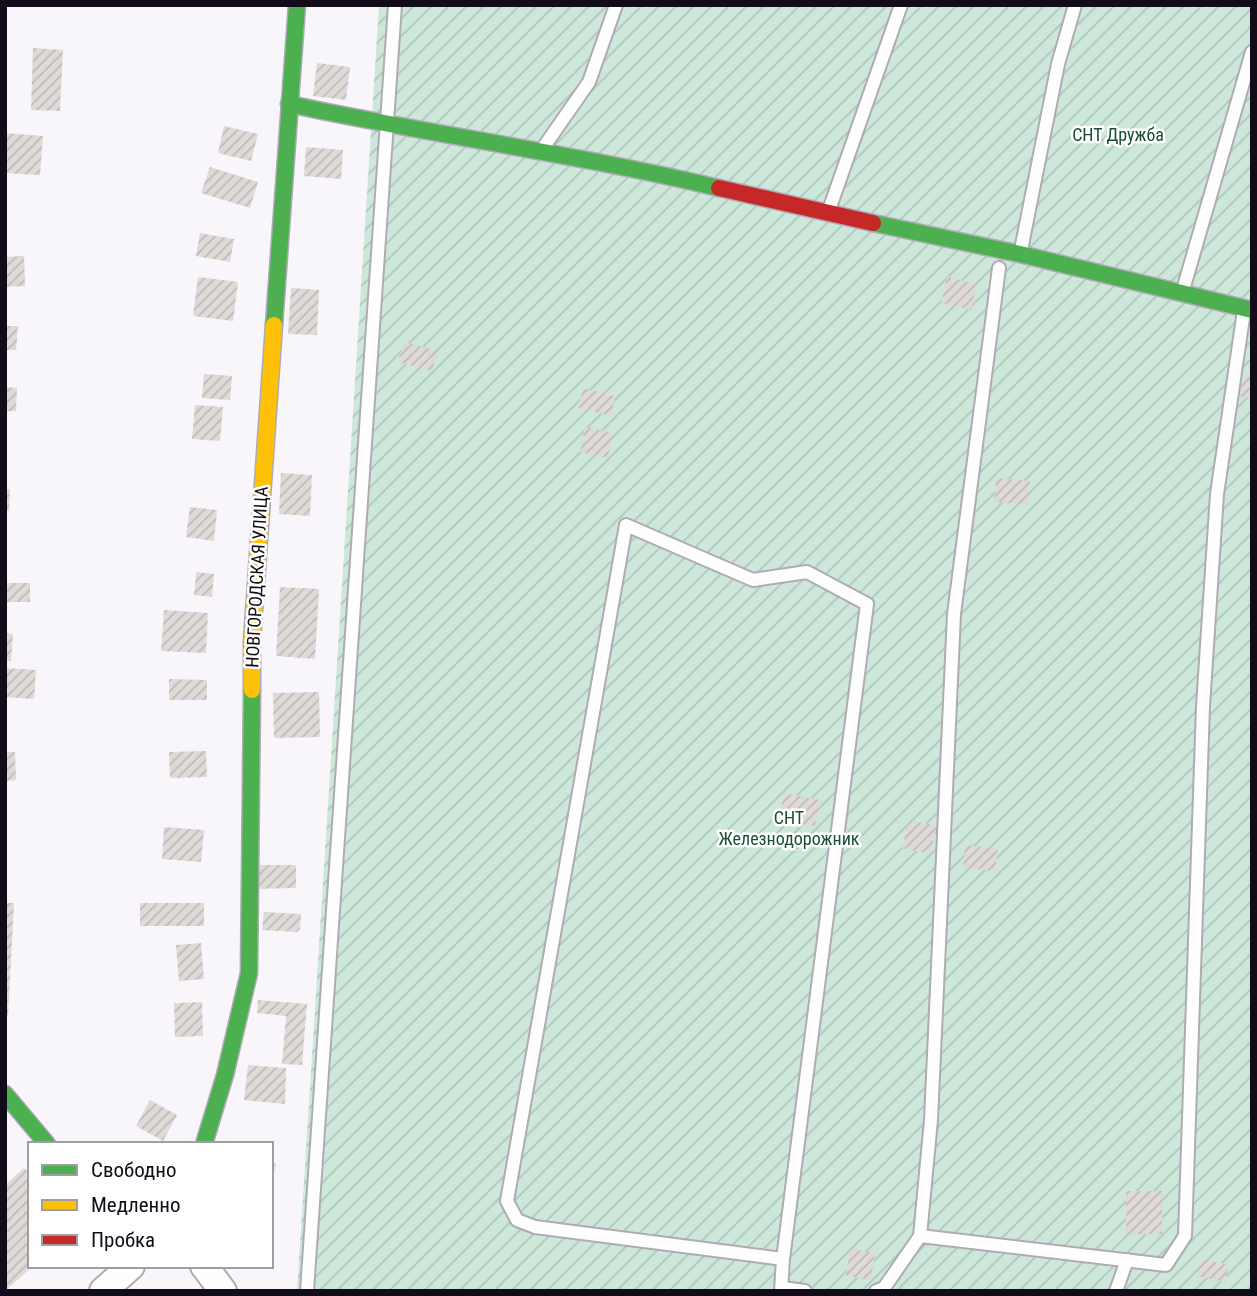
<svg xmlns="http://www.w3.org/2000/svg" width="1257" height="1296" viewBox="0 0 1257 1296" font-family="'Roboto Condensed',sans-serif">
<style>
.garden{fill:url(#garden-furrows)}
.building{fill:url(#building-hatch)}
.lines{fill:none;stroke-linecap:round;stroke-linejoin:round}
.lane-casing{stroke:#afabb4;stroke-width:16}
.street-casing{stroke:#afabb4;stroke-width:30}
.fast-casing{stroke:#afabb4;stroke-width:19}
.slow-casing{stroke:#afabb4;stroke-width:19}
.jam-casing{stroke:#afabb4;stroke-width:19}
.lane{stroke:#fefefe;stroke-width:12}
.street{stroke:#fefefe;stroke-width:26}
.fast{stroke:#4caf50;stroke-width:16}
.slow{stroke:#ffc107;stroke-width:16}
.jam{stroke:#c62828;stroke-width:16}
.labels{text-anchor:middle;stroke-width:5;stroke-linejoin:round;paint-order:stroke}
.park-label{font-size:18px;fill:#194f35;stroke:#fff}
.street-label{font-size:18px;fill:#110c17;stroke:#fff}
</style>
<defs>
<pattern id="garden-furrows" width="10" height="10" patternUnits="userSpaceOnUse" patternTransform="scale(1.75)"><rect width="10" height="10" fill="#cde8da"/><path d="M-1 1l2-2M0 10L10 0M9 11l2-2" fill="none" stroke="#afc6ba"/></pattern>
<pattern id="building-hatch" width="6" height="6" patternUnits="userSpaceOnUse" patternTransform="scale(1.75)"><rect width="6" height="6" fill="#dfdad7"/><path d="M-1 1l2-2M0 6l6-6M5 7l2-2" fill="none" stroke="#bebab8"/></pattern>
</defs>
<rect width="100%" height="100%" fill="#f8f6fb"/>
<polygon class="garden" points="379,5 1252,5 1252,1291 297,1291"/>
<g class="building">
<polygon points="33,48 63,50 60,111 31,110"/>
<polygon points="317,63 350,67 346,100 313,96"/>
<polygon points="224,126 258,134 251,161 218,153"/>
<polygon points="5,133 43,136 40,175 5,173"/>
<polygon points="306,147 343,150 341,179 304,176"/>
<polygon points="210,167 258,182 250,208 201,193"/>
<polygon points="200,233 234,239 230,262 196,256"/>
<polygon points="24,256 25,286 5,287 5,257"/>
<polygon points="198,277 238,282 233,321 193,316"/>
<polygon points="947,277 977,284 971,310 941,303"/>
<polygon points="291,288 319,290 317,335 288,334"/>
<polygon points="5,326 18,326 16,350 5,350"/>
<polygon points="404,342 438,351 432,371 398,362"/>
<polygon points="204,374 232,376 230,400 202,398"/>
<polygon points="1245,375 1252,377 1252,399 1239,396"/>
<polygon points="5,387 17,388 16,411 5,411"/>
<polygon points="583,388 615,396 611,416 578,408"/>
<polygon points="195,405 223,407 220,441 192,439"/>
<polygon points="585,427 613,433 608,458 580,452"/>
<polygon points="281,473 312,475 310,516 279,514"/>
<polygon points="996,478 1030,481 1028,505 994,502"/>
<polygon points="5,489 10,489 9,511 5,511"/>
<polygon points="190,507 217,510 214,541 186,537"/>
<polygon points="196,572 214,574 212,597 194,595"/>
<rect x="5" y="583" width="25" height="19"/>
<polygon points="280,587 319,589 315,659 276,656"/>
<polygon points="164,610 208,613 206,653 161,651"/>
<polygon points="5,633 13,634 11,661 5,661"/>
<polygon points="5,668 36,670 34,699 5,697"/>
<polygon points="169,679 207,680 207,700 169,700"/>
<polygon points="319,692 320,737 274,738 273,693"/>
<polygon points="206,751 207,777 170,778 169,752"/>
<polygon points="5,752 15,752 16,780 5,781"/>
<polygon points="784,793 820,800 815,826 779,819"/>
<polygon points="909,820 937,826 930,854 902,848"/>
<polygon points="164,827 204,830 201,862 162,859"/>
<polygon points="965,845 998,848 995,871 963,868"/>
<polygon points="254,865 296,865 296,888 254,889"/>
<polygon points="5,903 14,903 8,1016 5,1016"/>
<rect x="140" y="903" width="64" height="23"/>
<polygon points="264,912 301,914 300,929 297,932 262,930"/>
<polygon points="201,943 204,979 179,981 176,945"/>
<polygon points="258,1000 307,1004 302,1065 282,1064 286,1016 257,1013"/>
<polygon points="202,1002 203,1036 175,1037 174,1003"/>
<polygon points="248,1065 286,1068 285,1104 244,1100"/>
<polygon points="150,1100 177,1115 163,1141 136,1126"/>
<polygon points="271,1163 276,1164 272,1181 271,1181"/>
<polygon points="24,1168 30,1174 30,1266 33,1266 5,1291 5,1185"/>
<rect x="1126" y="1191" width="36" height="43"/>
<polygon points="850,1249 875,1253 871,1280 846,1276"/>
<polygon points="1201,1259 1229,1265 1225,1282 1197,1276"/>
</g>
<g class="lines">
<g class="lane-casing">
<g id="lane">
<polyline points="543,148 589,82 616,5"/>
<polyline points="829,210 901,5"/>
<polyline points="1021,250 1058,64 1075,5"/>
<polyline points="1183,290 1252,52"/>
<polyline points="920,1236 931,1120 954,614 999,268"/>
<polyline points="782,1288 805,1291"/>
<polyline points="307,1291 395,5"/>
<polyline points="781,1291 783,1259 867,604 807,572 753,580 626,525 507,1201 517,1220 535,1227 783,1259"/>
<polyline points="876,1291 884,1288 920,1236 1166,1265 1185,1236 1203,706 1217,494 1244,311"/>
<polyline points="1116,1291 1127,1260"/>
</g>
</g>
<g class="street-casing">
<g id="street">
<polyline points="204,1266 223,1291"/>
<polyline points="103,1291 131,1266"/>
</g>
</g>
<g class="fast-casing">
<g id="fast">
<path d="M289 104C432 135 577 154 719 188"/>
<polyline points="873,223 1020,254 1252,310"/>
<polyline points="274,325 297,5"/>
<polyline points="5,1094 47,1144"/>
<polyline points="204,1144 225,1075 249,973 252,690"/>
</g>
</g>
<g class="slow-casing">
<polyline id="slow" points="252,690 252,641 274,325"/>
</g>
<g class="jam-casing">
<polyline id="jam" points="719,188 873,223"/>
</g>
<use href="#lane" class="lane"/>
<use href="#street" class="street"/>
<use href="#fast" class="fast"/>
<use href="#slow" class="slow"/>
<use href="#jam" class="jam"/>
</g>
<g class="labels">
<g class="park-label">
<text x="1118" y="141">СНТ Дружба</text>
<text x="789" y="824">СНТ<tspan x="789" dy="21">Железнодорожник</tspan></text>
</g>
<g class="street-label">
<text transform="translate(257 577) rotate(-87)" y="6">НОВГОРОДСКАЯ УЛИЦА</text>
</g>
</g>
<rect width="1257" height="1296" fill="none" stroke="#110c17" stroke-width="14"/>
<rect x="28" y="1142" width="245" height="126" fill="#ffffff" stroke="#a09ea2" stroke-width="2"/>
<rect x="42" y="1165" width="35" height="10" fill="#4caf50" stroke="#a09ea2" stroke-width="2"/>
<text x="91" y="1177" font-size="21" fill="#110c17">Свободно</text>
<rect x="42" y="1200" width="35" height="10" fill="#ffc107" stroke="#a09ea2" stroke-width="2"/>
<text x="91" y="1212" font-size="21" fill="#110c17">Медленно</text>
<rect x="42" y="1235" width="35" height="10" fill="#c62828" stroke="#a09ea2" stroke-width="2"/>
<text x="91" y="1247" font-size="21" fill="#110c17">Пробка</text>
</svg>
